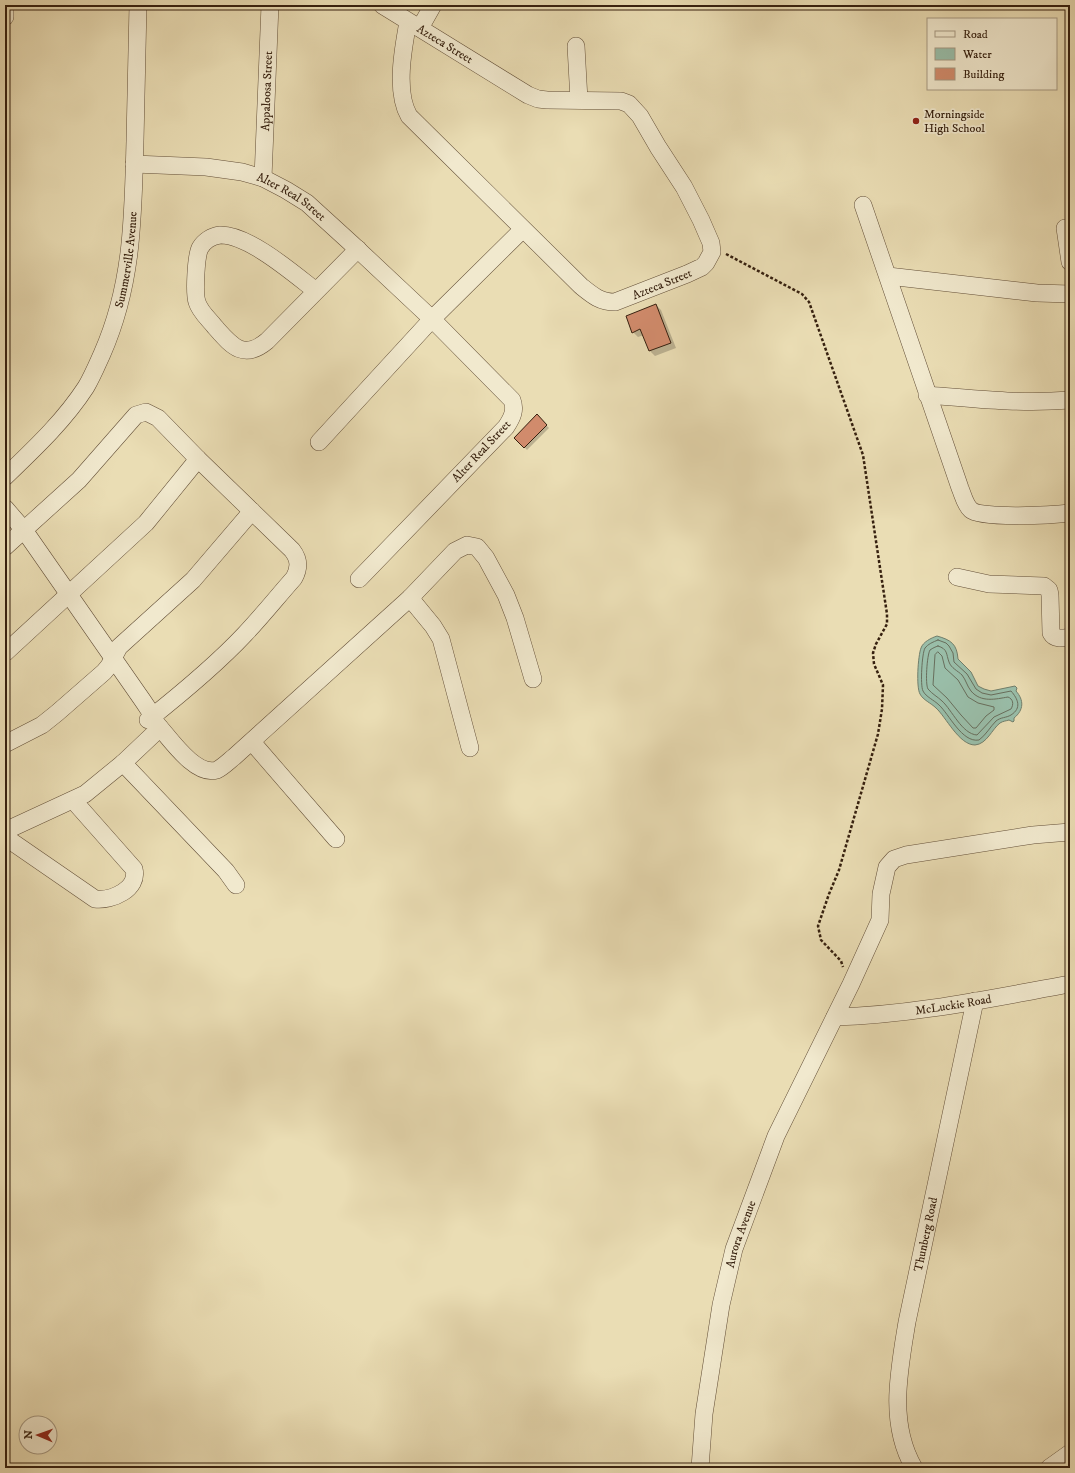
<svg xmlns="http://www.w3.org/2000/svg" width="1075" height="1473" viewBox="0 0 1075 1473" font-family="'IM FELL DW Pica',serif">
<style>
.water{fill:#99bda8;stroke:#717e6b}
.shadow{fill:#0003}
.lines{fill:none;stroke-linecap:round;stroke-linejoin:round}
.shore{stroke:#686e5c;stroke-width:1}
.building{fill:#d18b6c;stroke:#36200f}
.minor-casing{stroke:#634f38;stroke-width:18}
.path{stroke:#36200f;stroke-width:2.5;stroke-dasharray:3 2;stroke-linecap:butt}
.minor{stroke:#f1e9ce;stroke-width:17}
.poi-dot{fill:#8f2418;stroke:#f1e9ce;stroke-width:1.5}
.labels{text-anchor:middle;stroke-width:3.5;stroke-linejoin:round;paint-order:stroke}
.street-label{font-size:12px;fill:#36200f;stroke:#f1e9ce}
.poi-label{font-size:12px;fill:#36200f;stroke:#f1e9ce;text-anchor:start}
</style>
<rect width="100%" height="100%" fill="#eaddb4"/>
<filter id="stains"><feTurbulence type="fractalNoise" baseFrequency=".005" numOctaves="4"/><feColorMatrix values="0 0 0 0 .2 0 0 0 0 .09 0 0 0 0 .02 0 0 0 .5 -.17"/></filter>
<radialGradient id="worn" r=".72"><stop offset=".6" stop-color="#630" stop-opacity="0"/><stop offset="1" stop-color="#630" stop-opacity=".3"/></radialGradient>
<path class="water" d="M937 636C951 640 957 644 958 659L971 672 978 686 984 689 991 691 1015 686 1017 688 1016 691C1024 700 1024 710 1014 718V721L1013 722 1009 720C1006 721 1003 721 1000 723 992 729 987 744 975 745 959 745 946 717 936 708 931 703 923 700 920 694 916 687 918 656 921 648 923 642 931 638 937 636Z"/>
<g class="shadow">
<polygon points="656,305 661,310 676,348 655,356 650,351 644,335 638,337 633,332"/>
<polygon points="537,416 549,428 527,450 516,438"/>
</g>
<g class="lines">
<g class="shore">
<path d="M938 640 946 643 949 646 953 653 954 662 967 674 976 689 982 693 991 695 1011 691C1018 699 1022 708 1011 715 1006 718 1001 717 996 721 990 727 986 735 979 740 962 743 949 714 939 705 934 700 926 697 923 691 920 685 922 653 925 648 928 644 933 642 938 640Z"/>
<path d="M938 646C948 649 946 654 949 662 951 668 958 671 962 675 966 680 967 686 971 691 981 703 996 699 1008 697 1013 699 1014 704 1011 709L994 717 977 735C962 734 952 710 942 701 938 697 932 694 928 689 925 684 927 655 930 650 933 648 935 647 938 646Z"/>
<polygon points="938,652 942,656 945,668 958,680 968,697 978,703 994,707 994,710 986,716 976,728 973,728 961,715 947,698 933,685 935,655"/>
</g>
</g>
<g class="building">
<polygon points="656,304 671,343 649,351 640,329 632,333 626,316"/>
<polygon points="537,414 547,425 524,448 514,438"/>
</g>
<g class="lines">
<g class="minor-casing">
<g id="minor">
<path id="s1" d="M382 5 528 95 538 99 547 100 621 101 629 104 640 116 658 147 684 187 701 220 711 243 712 252 706 263 702 267 687 274 615 302C600 302 592 295 581 286L409 116C395 92 403 49 408 22"/>
<polyline points="5,17 5,5"/>
<polyline points="420,28 433,5"/>
<polyline points="576,46 579,100"/>
<path id="s2" d="M134 164 206 167 242 172 263 178 286 190 307 203 352 244 432 319 512 400C516 410 512 418 506 427L359 579"/>
<path id="s3" d="M263 178 270 5"/>
<path d="M863 205 960 488C963 495 965 505 971 510 981 519 1054 515 1070 513"/>
<polyline points="1065,228 1070,262"/>
<polyline points="888,276 1037,293 1070,294"/>
<path d="M316 291C294 274 248 234 220 235 212 236 204 241 200 248 196 256 194 293 197 302 200 312 209 319 215 327 231 345 243 361 267 341L358 249"/>
<path d="M927 395C976 399 1021 404 1070 400"/>
<polyline points="319,442 432,319 522,230"/>
<path id="s4" d="M5 477C34 449 64 421 86 387 92 377 97 365 102 354 133 284 133 217 135 141 136 96 137 50 138 5"/>
<path d="M5 508 24 530 143 701 153 716 156 723C169 737 195 777 217 770 223 767 229 761 234 757L410 598 455 551 467 545 477 547 486 558 506 595 515 618 533 679"/>
<path d="M5 547 79 480 136 415 146 412 158 418 198 459 292 550C299 559 300 567 294 578 278 596 262 616 245 634 216 665 182 693 148 720"/>
<path d="M957 577 989 584 1044 586 1049 590 1050 595 1051 633C1055 640 1063 638 1070 637"/>
<polyline points="410,598 433,626 441,639 470,748"/>
<polyline points="5,653 146,523 198,459"/>
<polyline points="252,742 336,839"/>
<polyline points="5,744 42,725 57,713 104,672 109,666 119,647 193,580 252,511"/>
<polyline points="123,763 226,871 236,885"/>
<polyline points="5,831 85,794 123,763 160,728"/>
<path d="M5 837 95 899C112 901 139 889 134 869L73 800"/>
<path id="s5" d="M835 1017C914 1015 992 998 1070 984"/>
<path id="s6" d="M700 1468 704 1414 721 1305 734 1249 776 1136 851 984 880 920 881 894 887 867 894 859 906 855 1033 835 1070 832"/>
<path id="s7" d="M914 1468C888 1423 899 1371 907 1322L975 1001"/>
<polyline points="1049,1468 1070,1453"/>
</g>
</g>
<polyline class="path" points="726,254 802,294 809,302 863,455 887,614 887,624 876,644 873,653 874,664 883,685 882,709 878,734 839,870 829,894 818,926 821,940 841,961 843,967"/>
<use href="#minor" class="minor"/>
</g>
<circle class="poi-dot" cx="916" cy="121" r="4"/>
<g class="labels">
<g class="street-label">
<text dy="4" stroke="none"><textPath href="#s1" startOffset="74">Azteca Street</textPath></text>
<text dy="4" stroke="none"><textPath href="#s3" startOffset="87">Appaloosa Street</textPath></text>
<text dy="4" stroke="none"><textPath href="#s2" startOffset="164">Alter Real Street</textPath></text>
<text dy="4" stroke="none"><textPath href="#s4" startOffset="256">Summerville Avenue</textPath></text>
<text transform="translate(662 284) rotate(-22)" y="4">Azteca Street</text>
<text transform="translate(481 451) rotate(-47)" y="4">Alter Real Street</text>
<text dy="4" stroke="none"><textPath href="#s5" startOffset="119">McLuckie Road</textPath></text>
<text dy="4" stroke="none"><textPath href="#s6" startOffset="238">Aurora Avenue</textPath></text>
<text dy="4" stroke="none"><textPath href="#s7" startOffset="239">Thunberg Road</textPath></text>
</g>
<g class="poi-label">
<text x="924" y="118">Morningside<tspan x="924" dy="14">High School</tspan></text>
</g>
</g>
<rect width="1075" height="1473" fill="none" stroke="#eaddb4" stroke-width="20"/>
<rect x="6" y="6" width="1063" height="1461" fill="none" stroke="#36200f" stroke-width="2"/>
<rect x="10" y="10" width="1055" height="1453" fill="none" stroke="#36200f"/>
<rect x="927" y="18" width="130" height="72" fill="#f1e9ce" stroke="#a69982"/>
<rect x="935" y="31" width="20" height="6" fill="#f1e9ce" stroke="#a69982"/>
<text x="963" y="38" font-size="12" fill="#36200f">Road</text>
<rect x="935" y="48" width="20" height="12" fill="#99bda8" stroke="#a69982"/>
<text x="963" y="58" font-size="12" fill="#36200f">Water</text>
<rect x="935" y="68" width="20" height="12" fill="#d18b6c" stroke="#a69982"/>
<text x="963" y="78" font-size="12" fill="#36200f">Building</text>
<g transform="translate(38 1435) rotate(272)"><circle r="19" fill="#f1e9ce" stroke="#a69982"/>
<path d="M0-3L7 15L0 10L-7 15Z" fill="#8f2418"/>
<text y="-6" font-size="11" font-weight="bold" text-anchor="middle" fill="#36200f">N</text>
</g>
<rect width="100%" height="100%" filter="url(#stains)"/>
<rect width="100%" height="100%" fill="url(#worn)"/>
</svg>
